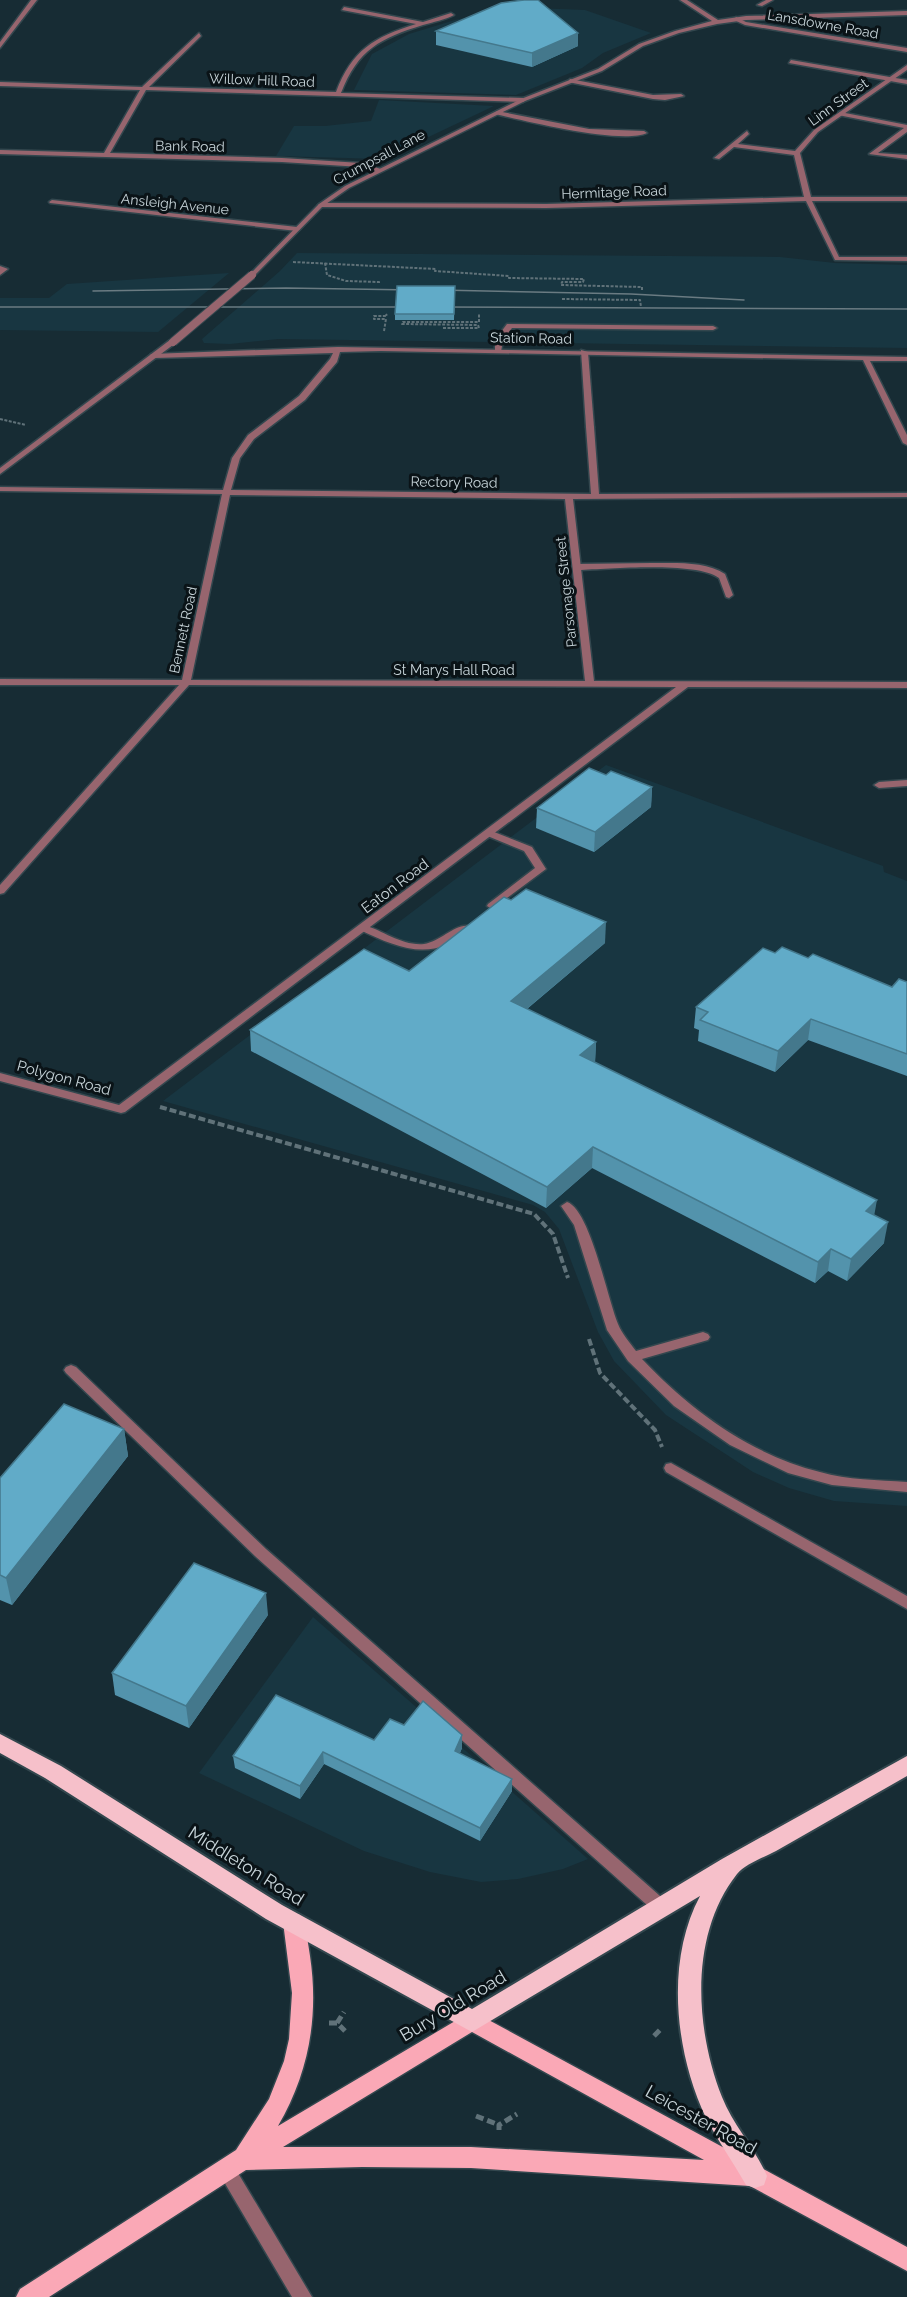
<svg xmlns="http://www.w3.org/2000/svg" width="907" height="2297" viewBox="0 0 907 2297" font-family="Raleway,sans-serif">
<style>
.built{fill:#183641}
.lines{fill:none;stroke-linecap:round;stroke-linejoin:round}
.service-casing{stroke:#33474e;stroke-width:3}
.minor-casing{stroke:#33474e;stroke-width:3}
.tertiary-casing{stroke:#33474e;stroke-width:3}
.primary-casing{stroke:#33474e;stroke-width:3}
.trunk-casing{stroke:#33474e;stroke-width:4}
.path-far2{stroke:#607279;stroke-width:2;stroke-dasharray:3 1.5;stroke-linecap:butt}
.path-far1{stroke:#607279;stroke-width:4;stroke-dasharray:7 3;stroke-linecap:butt}
.path{stroke:#607279;stroke-width:5;stroke-dasharray:8 4;stroke-linecap:butt}
.service{fill:#97656e;fill-rule:evenodd}
.minor{fill:#97656e;fill-rule:evenodd}
.tertiary{fill:#97656e;fill-rule:evenodd}
.primary{fill:#faa8b6;fill-rule:evenodd}
.trunk{fill:#f6c0ca;fill-rule:evenodd}
.tram{stroke:#6a7b82;stroke-width:1.5}
.tertiary-bridge-casing{stroke:#33474e;stroke-width:10;stroke-linecap:butt}
.tertiary-bridge{stroke:#97656e;stroke-width:8}
.wall{fill:#5393ac}
.shaded-wall{fill:#44788c}
.building{fill:#61abc8;stroke:#44788c;stroke-width:1.5}
.labels{text-anchor:middle;stroke-width:6;stroke-linejoin:round;paint-order:stroke}
.far-street-label{font-size:14px;fill:#c7d4d9;stroke:#0a1317}
.street-label{font-size:15px;fill:#c7d4d9;stroke:#0a1317}
.near-street-label{font-size:18px;fill:#c7d4d9;stroke:#0a1317}
</style>
<rect width="100%" height="100%" fill="#172c34"/>
<g class="built">
<polygon points="534,8 585,10 651,33 603,53 582,68 516,95 354,90 372,54 409,34 455,20 491,12"/>
<polygon points="379,100 494,106 382,159 276,156 294,126 325,126 371,121"/>
<polygon points="297,253 780,257 835,263 907,265 907,348 278,339 230,344 204,343 202,339 280,271"/>
<polygon points="229,273 158,332 0,330 0,298 49,298 67,284"/>
<polygon points="606,765 883,866 884,872 907,881 907,1506 834,1501 789,1488 753,1472 666,1415 614,1361 598,1332 559,1229 545,1212 533,1205 163,1101"/>
<polygon points="313,1617 423,1713 588,1859 563,1869 518,1879 481,1882 430,1872 364,1851 199,1773"/>
</g>
<g class="lines">
<g class="service-casing">
<g id="service">
<polygon points="791,60 907,80 907,84 789,63"/>
<polygon points="570,79 653,95 681,94 684,96 665,100 653,99 568,82"/>
<polygon points="840,112 907,125 907,132 878,153 907,155 907,159 869,154 904,128 838,115"/>
<polygon points="507,324 713,326 717,328 713,330 512,328 503,340 501,352 495,352 495,340"/>
<polygon points="581,350 588,352 594,427 590,429 586,427"/>
<path d="M652 563C675 563 706 561 725 574L733 595 729 598 726 597 719 578C696 561 609 569 578 570L574 567 578 564Z"/>
<polygon points="907,780 907,786 879,788 874,785 879,782"/>
<polygon points="489,830 532,847 546,869 492,909 487,906 488,904 535,868 524,851 485,835 485,831"/>
<path d="M364 925C384 931 402 946 424 944 440 942 455 924 468 926L469 928C435 964 398 948 360 930L359 928 360 926Z"/>
<path d="M567 1202C590 1209 608 1301 618 1324 622 1334 630 1343 636 1351L703 1332 708 1334 710 1337 708 1340 642 1359C690 1410 751 1455 820 1472 848 1480 878 1480 907 1482V1492L832 1485 788 1473 730 1445 674 1406 628 1361 607 1330 574 1225 561 1206Z"/>
<polygon points="71,1365 76,1367 266,1549 668,1903 670,1908 668,1913 662,1915 656,1913 256,1557 66,1373 64,1370 66,1367"/>
<polygon points="671,1463 907,1596 907,1609 666,1472 664,1468 666,1464"/>
<polygon points="226,2160 232,2163 312,2297 292,2297 220,2175 217,2169 220,2163"/>
</g>
</g>
<g class="minor-casing">
<g id="minor">
<polygon points="31,0 37,0 0,48 0,42"/>
<polygon points="766,0 773,0 762,6 757,5"/>
<path d="M344 7 423 22 451 13 454 15C445 20 433 22 423 25 381 38 358 49 341 93L523 98 526 100 523 102 146 90 110 153 282 158 361 163 381 169V171L379 172 361 167 282 162 0 154V150L104 153 140 90 0 86V82L142 87 199 33 201 36 149 87 336 92C352 50 374 37 416 24L342 10Z"/>
<polygon points="736,17 746,22 907,48 907,52 745,25 734,20"/>
<polygon points="907,65 907,70 818,132 800,153 811,197 907,197 907,201 812,201 839,257 907,257 907,261 835,260 806,201 546,208 321,207 318,205 321,203 546,204 804,197 794,155 734,147 719,159 714,158 747,131 749,134 738,144 795,151 814,130"/>
<path d="M497 111 589 129 644 131 647 133C622 145 525 121 495 114Z"/>
<polygon points="52,200 297,227 300,229 297,231 50,203 49,202"/>
<polygon points="0,266 8,269 0,275"/>
<path d="M338 347 907 357V361H870L907 435V445L903 443 863 360 381 351 340 352 337 362 305 400 254 439 240 458 231 490 591 494 586 427 590 425 594 427 599 494 907 493V497L573 499 594 681 907 682V688L688 687 125 1112 121 1113 0 1081V1073L119 1105 676 687 189 685 4 893 0 894V885L179 685H0V679L182 680 222 494 0 491V487L223 490 232 458 248 435 299 396 330 359 333 353 154 358 150 356 151 354ZM230 495 565 499 585 681 191 680Z"/>
</g>
</g>
<g class="tertiary-casing">
<g id="tertiary">
<polygon points="680,0 687,0 718,20 746,16 907,11 907,15 746,20 717,24 679,33 643,46 602,71 525,101 349,188 323,206 254,276 249,275 319,204 345,186 521,99 598,69 639,44 675,31 712,21"/>
<polygon points="170,340 177,342 0,474 0,468"/>
</g>
</g>
<g class="primary-casing">
<path id="primary" d="M293 1913 300 1915C306 1928 308 1942 310 1956 319 2016 309 2073 278 2126L472 2011 907 2247V2271L750 2186 471 2168 362 2167 246 2170 49 2297H16L20 2289 236 2150 269 2099 284 2061 289 2039 292 1993 283 1922 286 1915ZM472 2032 704 2160 471 2147H283Z"/>
</g>
<g class="trunk-casing">
<path id="trunk" d="M0 1734 61 1766 282 1905 472 2009 722 1859 907 1756V1776C863 1801 820 1826 776 1851 765 1857 745 1864 737 1874 689 1935 695 2029 722 2097 733 2125 755 2148 767 2176L764 2185 755 2188 746 2185C733 2162 718 2141 706 2118 675 2052 665 1962 700 1896L472 2032 266 1919 45 1778 0 1753Z"/>
</g>
<g class="path-far2">
<polyline points="293,262 436,269 435,271 509,276 509,278 584,279 583,282 562,282 561,285 642,287 642,290"/>
<polyline points="325,263 327,275 346,281 379,282 379,284"/>
<polyline points="562,299 640,300 641,307"/>
<polyline points="443,328 479,328 478,325 402,324 403,322 479,322 479,314"/>
<polyline points="384,331 386,319 374,319 374,316 387,316 386,314"/>
<polyline points="0,419 26,425"/>
</g>
<g class="path-far1">
<polyline points="160,1107 534,1214 553,1234 568,1278"/>
<polyline points="589,1339 600,1373 655,1430 662,1447"/>
</g>
<g class="path">
<polyline points="329,2023 337,2023 345,2031"/>
<polyline points="337,2023 344,2012"/>
<polyline points="654,2036 661,2029"/>
<polyline points="476,2116 499,2125"/>
<polyline points="499,2130 499,2125 517,2114"/>
</g>
<use href="#service" class="service"/>
<use href="#minor" class="minor"/>
<use href="#tertiary" class="tertiary"/>
<use href="#primary" class="primary"/>
<use href="#trunk" class="trunk"/>
<g class="tram">
<polyline points="438,290 631,294 744,300"/>
<polyline points="93,291 286,288 414,290"/>
<polyline points="0,307 411,307"/>
<polyline points="438,307 907,309"/>
</g>
<g class="tertiary-bridge-casing">
<polyline id="tertiary-bridge" points="173,342 252,275"/>
</g>
<use href="#tertiary-bridge" class="tertiary-bridge"/>
</g>
<g class="wall">
<polygon points="436,31 578,33 578,46 532,67 436,45"/>
<polygon points="455,286 454,320 395,320 395,314"/>
<polygon points="606,775 652,787 651,807 594,852 536,828 537,808"/>
<polygon points="605,943 527,1009 596,1042 595,1062 874,1215 884,1243 847,1281 828,1271 815,1283 592,1168 546,1208 251,1051 250,1030 409,971"/>
<polygon points="775,953 808,958 892,987 907,982 907,1076 808,1040 775,1072 698,1041 699,1030 694,1028 696,1007"/>
<polygon points="124,1429 128,1456 12,1605 0,1600 0,1478"/>
<polygon points="268,1615 189,1728 115,1695 112,1673"/>
<polygon points="374,1740 462,1748 460,1753 512,1791 480,1841 324,1764 300,1799 235,1768 233,1756"/>
</g>
<g class="shaded-wall">
<polygon points="578,33 578,46 532,67 532,53"/>
<polygon points="652,787 651,807 594,852 595,832"/>
<polygon points="606,922 605,943 511,1022 511,1001"/>
<polygon points="811,1019 808,1040 775,1072 778,1051"/>
<polygon points="596,1042 595,1063 580,1055"/>
<polygon points="593,1147 592,1168 546,1208 547,1187"/>
<polygon points="877,1200 873,1222 866,1211"/>
<polygon points="888,1222 884,1243 847,1281 851,1259"/>
<polygon points="831,1249 828,1271 815,1283 818,1262"/>
<polygon points="124,1429 128,1456 12,1605 6,1578"/>
<polygon points="266,1593 268,1615 189,1728 186,1706"/>
<polygon points="462,1735 462,1748 455,1764 455,1751"/>
<polygon points="323,1752 324,1764 300,1799 300,1786"/>
<polygon points="512,1779 512,1791 480,1841 480,1828"/>
</g>
<g class="building">
<polygon points="524,0 538,0 578,33 532,53 436,31 501,3"/>
<polygon points="397,286 455,286 454,314 395,314"/>
<polygon points="589,768 606,775 611,771 652,787 595,832 537,808"/>
<polygon points="526,889 606,922 511,1001 596,1042 580,1055 877,1200 866,1211 888,1222 851,1259 831,1249 818,1262 593,1147 547,1187 250,1030 364,949 409,971 504,897 511,900"/>
<polygon points="782,947 808,958 813,954 892,987 899,979 907,982 907,1054 811,1019 778,1051 700,1020 708,1012 696,1007 763,948 775,953"/>
<polygon points="64,1404 124,1429 6,1578 0,1575 0,1478"/>
<polygon points="194,1563 266,1593 186,1706 112,1673"/>
<polygon points="276,1695 374,1740 390,1719 404,1725 423,1701 462,1735 455,1751 512,1779 480,1828 323,1752 300,1786 233,1756"/>
</g>
<g class="labels">
<g class="far-street-label">
<text transform="translate(823 24) rotate(10)" y="5">Lansdowne Road</text>
<text transform="translate(262 80) rotate(2)" y="5">Willow Hill Road</text>
<text transform="translate(838 102) rotate(-36)" y="5">Linn Street</text>
<text transform="translate(190 146) rotate(1)" y="5">Bank Road</text>
<text transform="translate(379 157) rotate(-28)" y="5">Crumpsall Lane</text>
<text transform="translate(614 192) rotate(-2)" y="5">Hermitage Road</text>
<text transform="translate(175 204) rotate(6)" y="5">Ansleigh Avenue</text>
<text transform="translate(531 338) rotate(1)" y="5">Station Road</text>
<text transform="translate(454 482) rotate(1)" y="5">Rectory Road</text>
<text transform="translate(566 592) rotate(-96)" y="5">Parsonage Street</text>
<text transform="translate(183 630) rotate(-78)" y="5">Bennett Road</text>
<text x="454" y="675">St Marys Hall Road</text>
</g>
<g class="street-label">
<text transform="translate(395 886) rotate(-37)" y="5">Eaton Road</text>
<text transform="translate(64 1078) rotate(15)" y="5">Polygon Road</text>
</g>
<g class="near-street-label">
<text transform="translate(246 1866) rotate(32)" y="6">Middleton Road</text>
<text transform="translate(453 2006) rotate(-31)" y="6">Bury Old Road</text>
<text transform="translate(701 2120) rotate(29)" y="6">Leicester Road</text>
</g>
</g>
</svg>
